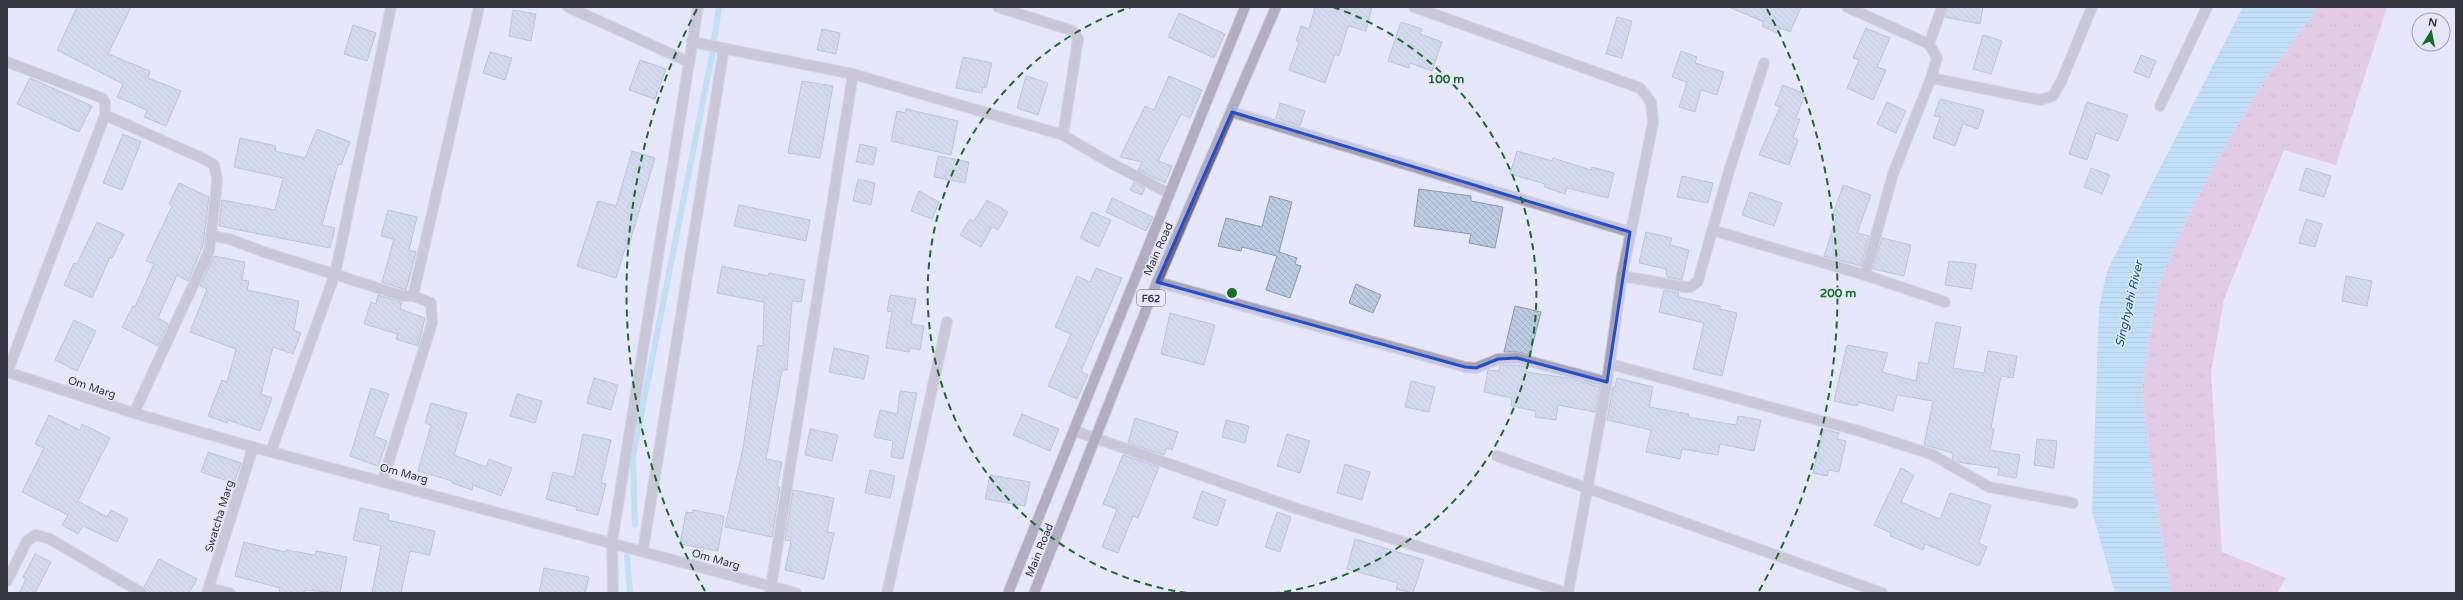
<svg xmlns="http://www.w3.org/2000/svg" width="2463" height="600" viewBox="0 0 2463 600" font-family="'Varela Round',sans-serif">
<style>
.grass{fill:url(#grass-tufts)}
.water{fill:url(#water-rules)}
.lines{fill:none;stroke-linecap:round;stroke-linejoin:round}
.stream{stroke:#94d5f3;stroke-width:6}
.building{fill:url(#building-back-hatch);stroke:#8a9ab0}
.minor-casing{stroke:#c3c3d6;stroke-width:12}
.tertiary-casing{stroke:#c3c3d6;stroke-width:12}
.primary-casing{stroke:#c3c3d6;stroke-width:12}
.minor{stroke:#a9a2ad;stroke-width:10}
.tertiary{stroke:#a9a2ad;stroke-width:10}
.primary{stroke:#74687a;stroke-width:10}
.marked{fill:none;stroke:#1d4ed8;stroke-width:3;stroke-linejoin:round}
.ring{fill:none;stroke:#14701d;stroke-width:2;stroke-dasharray:7 5}
.labels{text-anchor:middle;stroke-width:3;stroke-linejoin:round;paint-order:stroke}
.shield{fill:#e6e6fc;stroke:#6a6a78;stroke-width:1}
.shield-label{font-size:10px;font-weight:bold;fill:#35353f}
.street-label{font-size:11px;fill:#35353f;stroke:#e6e6fc}
.water-label{font-size:12px;font-style:italic;fill:#005a77;stroke:#e6e6fc}
.centre{fill:#14701d;stroke:#e6e6fc;stroke-width:2}
.ring-label{font-size:12px;text-anchor:middle;font-weight:bold;fill:#14701d;stroke:#e6e6fc;stroke-width:3;stroke-linejoin:round;paint-order:stroke}
</style>
<defs>
<pattern id="grass-tufts" width="24" height="20" patternUnits="userSpaceOnUse"><rect width="24" height="20" fill="#deabca"/><path d="M3 7l-1-3M5 7V3M7 7l1-3M15 17l-1-3M17 17v-4M19 17l1-3" fill="none" stroke="#b58ca5"/></pattern>
<pattern id="water-rules" width="6" height="5" patternUnits="userSpaceOnUse"><rect width="6" height="5" fill="#94d5f3"/><path d="M0 2.5h6" fill="none" stroke="#80b7d1"/></pattern>
<pattern id="building-back-hatch" width="6" height="6" patternUnits="userSpaceOnUse"><rect width="6" height="6" fill="#bacae1"/><path d="M-1 5l2 2M0 0l6 6M5-1l2 2" fill="none" stroke="#a0aec2"/></pattern>
</defs>
<rect width="100%" height="100%" fill="#e6e6fc"/>
<polygon class="grass" points="2318,7 2387,7 2336,165 2284,150 2224,299 2211,372 2222,552 2286,578 2277,593 2171,593 2154,491 2142,389 2157,289 2187,218 2232,134 2268,76"/>
<polygon class="water" points="2243,7 2318,7 2268,76 2232,134 2187,218 2157,289 2142,389 2154,491 2171,593 2115,593 2092,511 2099,308 2107,271"/>
<g class="lines">
<g class="stream">
<polyline points="635,525 633,456 711,60 719,7"/>
<polyline points="627,556 630,593"/>
</g>
</g>
<g class="building">
<polygon points="77,7 131,7 108,54 150,71 148,78 181,91 166,126 144,117 147,110 117,97 123,84 57,50"/>
<polygon points="1315,7 1372,7 1366,31 1348,26 1339,56 1335,54 1325,83 1289,70 1299,42 1296,41 1301,26 1309,29"/>
<polygon points="1729,7 1801,7 1790,32 1780,28 1777,33 1762,26 1764,22"/>
<polygon points="1948,7 1983,7 1980,24 1945,17"/>
<polygon points="513,10 536,14 531,41 509,36"/>
<polygon points="1179,13 1225,34 1214,58 1168,37"/>
<polygon points="1617,17 1632,21 1622,58 1606,54"/>
<polygon points="1401,22 1422,29 1420,34 1442,42 1432,71 1410,63 1409,68 1388,61"/>
<polygon points="353,25 376,33 367,61 344,54"/>
<polygon points="1866,28 1890,38 1877,67 1886,70 1873,100 1847,88 1859,60 1853,58"/>
<polygon points="822,29 840,33 836,54 817,50"/>
<polygon points="1983,35 2002,41 1991,74 1973,69"/>
<polygon points="1681,51 1697,57 1695,63 1724,72 1717,95 1701,90 1695,112 1679,107 1687,82 1672,77"/>
<polygon points="490,52 512,58 505,80 483,73"/>
<polygon points="2141,55 2156,61 2149,78 2134,72"/>
<polygon points="963,57 992,63 986,88 983,87 982,93 956,88"/>
<polygon points="640,60 666,69 655,99 629,90"/>
<polygon points="1026,76 1048,83 1038,115 1017,108"/>
<polygon points="1169,76 1202,90 1190,118 1181,114 1158,161 1172,166 1165,183 1138,170 1142,162 1120,157 1145,106 1154,110"/>
<polygon points="30,78 92,106 79,132 17,104"/>
<polygon points="802,81 833,86 820,158 788,153"/>
<polygon points="1783,85 1805,94 1796,118 1800,120 1793,137 1798,140 1789,165 1759,155 1780,107 1775,105"/>
<polygon points="1940,99 1984,110 1978,129 1963,124 1955,146 1933,138 1940,117 1934,116"/>
<polygon points="1887,102 1906,111 1896,133 1877,124"/>
<polygon points="2087,102 2128,115 2118,141 2096,133 2087,160 2069,154"/>
<polygon points="1280,103 1305,111 1300,126 1276,118"/>
<polygon points="906,109 958,121 951,155 891,141 897,111 905,113"/>
<polygon points="317,129 350,142 341,165 338,164 322,225 335,228 330,248 219,226 222,200 275,210 283,178 234,167 240,138 276,146 275,151 305,158"/>
<polygon points="123,134 141,142 122,190 103,183"/>
<polygon points="860,144 877,148 873,165 856,162"/>
<polygon points="632,151 655,158 628,248 625,248 616,278 577,266 598,201 616,206"/>
<polygon points="1517,151 1552,161 1553,158 1591,170 1592,167 1614,173 1608,198 1567,188 1565,194 1544,187 1545,184 1510,174"/>
<polygon points="938,156 969,162 965,183 934,177"/>
<polygon points="2091,168 2110,175 2102,194 2084,187"/>
<polygon points="2306,168 2331,176 2324,197 2299,190"/>
<polygon points="1682,176 1713,183 1708,203 1677,197"/>
<polygon points="858,179 875,183 871,205 853,201"/>
<polygon points="1134,182 1145,188 1142,195 1130,190"/>
<polygon points="179,183 209,197 203,245 188,281 177,275 158,318 168,324 158,346 122,327 133,306 135,307 154,264 146,261 172,206 169,204"/>
<polygon points="1843,185 1871,195 1857,233 1869,236 1861,266 1824,256 1837,216 1833,215"/>
<polygon points="1419,189 1471,196 1471,201 1503,207 1495,248 1469,243 1471,234 1414,226"/>
<polygon points="919,191 939,202 932,219 911,211"/>
<polygon points="1750,192 1782,203 1774,226 1742,215"/>
<polygon points="1270,196 1292,202 1279,252 1297,258 1295,264 1301,266 1290,298 1266,290 1277,256 1242,247 1241,251 1218,246 1226,218 1262,227"/>
<polygon points="1112,198 1153,217 1146,231 1106,212"/>
<polygon points="987,200 1008,212 998,230 992,227 981,247 960,235 970,219 974,221"/>
<polygon points="739,205 810,220 806,241 734,226"/>
<polygon points="388,210 417,217 409,250 416,252 406,290 382,282 394,239 381,236"/>
<polygon points="1092,212 1111,220 1099,247 1080,238"/>
<polygon points="2306,219 2322,224 2315,247 2299,243"/>
<polygon points="97,222 124,234 112,258 110,257 92,298 64,285 74,263 77,264"/>
<polygon points="1646,232 1672,238 1670,245 1689,250 1682,280 1667,277 1666,269 1639,263"/>
<polygon points="1882,238 1911,245 1904,276 1873,269"/>
<polygon points="214,256 245,262 242,280 249,281 247,290 299,301 294,330 301,333 293,354 273,347 261,394 272,398 260,431 228,420 227,423 208,416 222,380 227,382 236,349 190,332 207,289 200,286"/>
<polygon points="1949,261 1976,264 1972,289 1945,285"/>
<polygon points="722,266 768,276 769,273 805,280 801,302 792,301 787,370 782,370 766,459 782,462 777,486 780,487 772,537 725,527 743,448 758,345 763,346 764,302 717,293"/>
<polygon points="1096,268 1122,278 1081,371 1088,375 1077,399 1048,386 1071,334 1055,327 1077,276 1090,282"/>
<polygon points="2346,276 2372,281 2367,306 2342,301"/>
<polygon points="1356,284 1381,295 1373,313 1349,303"/>
<polygon points="1664,290 1679,293 1678,297 1720,306 1720,309 1737,313 1722,376 1693,369 1704,323 1659,312"/>
<polygon points="378,295 402,302 400,309 425,318 418,346 396,339 398,334 364,324 371,302 376,304"/>
<polygon points="890,295 916,299 911,324 924,326 920,350 910,348 909,352 886,348 892,312 887,311"/>
<polygon points="1515,306 1541,312 1530,355 1517,352 1504,352"/>
<polygon points="1170,313 1215,325 1204,365 1161,354"/>
<polygon points="74,320 96,331 77,371 55,360"/>
<polygon points="1936,322 1961,327 1953,368 1984,373 1988,351 2017,356 2013,378 2001,376 1991,428 1994,429 1990,450 2020,455 2016,478 1998,475 1999,468 1957,462 1952,459 1953,453 1924,445 1933,401 1897,395 1893,411 1858,402 1857,406 1834,401 1847,345 1888,353 1882,372 1916,381 1919,362 1928,364"/>
<polygon points="834,348 869,356 864,379 829,372"/>
<polygon points="1500,365 1516,365 1527,367 1526,372 1568,378 1600,387 1595,412 1558,405 1556,420 1535,417 1536,411 1511,406 1512,398 1484,392 1488,370 1499,371"/>
<polygon points="594,378 618,385 611,410 587,403"/>
<polygon points="1617,378 1653,387 1649,407 1689,414 1688,417 1736,425 1738,416 1761,420 1754,451 1720,444 1718,455 1682,449 1680,459 1646,452 1651,430 1607,420 1613,387 1615,387"/>
<polygon points="1411,381 1435,387 1429,412 1405,407"/>
<polygon points="371,388 389,394 374,436 387,441 378,466 350,456"/>
<polygon points="900,391 917,393 903,459 891,457 893,441 874,437 880,410 897,414"/>
<polygon points="517,394 542,401 535,423 510,416"/>
<polygon points="431,403 467,413 454,455 486,467 489,459 512,468 501,496 473,485 472,490 452,483 452,481 418,471 431,425 425,423"/>
<polygon points="1022,414 1059,429 1050,451 1013,435"/>
<polygon points="49,415 80,430 82,424 110,438 78,501 107,517 111,510 128,519 117,542 83,526 78,534 62,525 68,515 22,492 44,448 35,444"/>
<polygon points="1135,418 1178,432 1172,450 1167,448 1164,455 1128,443"/>
<polygon points="1226,420 1249,426 1245,443 1222,437"/>
<polygon points="810,429 838,435 832,461 805,455"/>
<polygon points="1823,429 1839,433 1837,439 1846,441 1839,472 1829,470 1827,476 1813,473"/>
<polygon points="583,434 611,440 601,483 606,484 598,515 576,510 577,507 546,499 553,472 574,477"/>
<polygon points="1287,434 1310,441 1300,473 1277,466"/>
<polygon points="2037,439 2057,441 2054,468 2034,465"/>
<polygon points="208,452 241,463 234,483 201,472"/>
<polygon points="1123,455 1159,467 1138,518 1133,516 1118,553 1102,547 1117,509 1103,504"/>
<polygon points="1345,464 1370,472 1362,500 1337,493"/>
<polygon points="1901,468 1914,475 1901,502 1940,519 1950,493 1991,505 1979,543 1987,547 1979,566 1925,544 1923,550 1890,536 1891,533 1874,525"/>
<polygon points="870,470 895,476 890,498 865,493"/>
<polygon points="990,475 1030,482 1025,506 985,499"/>
<polygon points="793,490 834,498 827,532 834,533 824,579 785,570 791,541 785,540"/>
<polygon points="1202,491 1226,500 1217,526 1193,518"/>
<polygon points="360,508 389,514 388,520 435,531 430,555 410,551 401,593 372,593 381,546 353,540"/>
<polygon points="693,510 724,516 718,551 680,544 686,512 693,513"/>
<polygon points="1277,512 1291,517 1280,552 1265,547"/>
<polygon points="1355,539 1424,560 1413,593 1396,589 1398,583 1347,569"/>
<polygon points="244,542 285,552 286,550 315,555 316,551 347,557 340,593 305,590 305,593 279,593 280,588 235,576"/>
<polygon points="35,554 51,562 35,593 19,593 26,579 23,577"/>
<polygon points="159,559 197,579 189,593 152,593 144,587"/>
<polygon points="544,568 589,577 585,593 539,593"/>
</g>
<g class="lines">
<g class="minor-casing">
<g id="minor">
<polyline points="568,7 689,62"/>
<polyline points="998,7 1073,31 1078,39 1063,135"/>
<polyline points="1414,7 1640,88 1651,102 1653,123 1622,276 1607,382 1568,593"/>
<polyline points="1847,7 1929,44 1937,58 1931,78 1893,174 1865,275"/>
<polyline points="692,42 853,74"/>
<polyline points="1929,44 1942,7"/>
<polyline points="7,62 102,98 105,102 105,115 7,373"/>
<polyline points="1931,78 2040,100 2053,96 2061,82 2092,7"/>
<polyline points="2160,106 2207,7"/>
<polyline points="1232,112 1630,232"/>
<polyline points="105,115 202,158 214,165 217,178 216,193 209,251 134,413"/>
<polyline points="1712,230 1865,275 1945,302"/>
<polyline points="211,235 232,240 264,252 403,296 413,296 479,7"/>
<polyline points="1622,276 1685,287 1691,287 1698,281 1729,171 1764,63"/>
<polyline points="1157,282 1465,367 1476,368 1498,359 1517,358 1607,382"/>
<polyline points="1610,364 1859,431 1931,454 1989,487 2073,503"/>
<polyline points="7,372 134,413 253,447 796,593"/>
<polyline points="1075,431 1298,509 1567,593"/>
<polyline points="271,451 335,274 391,7"/>
<polyline points="1497,456 1882,593"/>
<polyline points="383,480 432,323 431,303 413,296"/>
<polyline points="643,550 724,48"/>
<polyline points="7,581 27,541 36,535 50,539 142,593"/>
<polyline points="209,588 230,593"/>
<polyline points="207,593 253,447"/>
<polyline points="770,593 853,74 1063,135 1107,161 1170,194"/>
<polyline points="887,593 947,322"/>
</g>
</g>
<g class="tertiary-casing">
<polyline id="tertiary" points="613,593 612,542 698,7"/>
</g>
<g class="primary-casing">
<g id="primary">
<polyline points="1008,593 1245,7"/>
<polyline points="1034,593 1157,282 1276,7"/>
</g>
</g>
<use href="#minor" class="minor"/>
<use href="#tertiary" class="tertiary"/>
<use href="#primary" class="primary"/>
</g>
<path d="M0 0H2463V600H0ZM1232 112 1630 232 1607 382 1517 358 1498 359 1476 368 1465 367 1157 282Z" fill="#e6e6fc" fill-opacity=".55" fill-rule="evenodd"/>
<path class="marked" d="M1232 112 1630 232 1607 382 1517 358 1498 359 1476 368 1465 367 1157 282Z"/>
<g class="ring">
<path d="M1187 593A303 303 0 0 1 1131 7M1333 7A303 303 0 0 1 1277 593"/>
<path d="M705 591A606 606 0 0 1 697 9M1767 9A606 606 0 0 1 1759 591"/>
</g>
<g class="labels">
<rect class="shield" x="1137" y="290" width="28" height="16" rx="3"/>
<g class="shield-label">
<text x="1151" y="302">F62</text>
</g>
<g class="street-label">
<text transform="translate(1158 249) rotate(-66)" y="4">Main Road</text>
<text transform="translate(92 387) rotate(18)" y="4">Om Marg</text>
<text transform="translate(404 473) rotate(15)" y="4">Om Marg</text>
<text transform="translate(219 516) rotate(-73)" y="4">Swatcha Marg</text>
<text transform="translate(1039 550) rotate(-68)" y="4">Main Road</text>
<text transform="translate(716 559) rotate(16)" y="4">Om Marg</text>
</g>
<g class="water-label">
<text transform="translate(2129 304) rotate(-77)" y="4">Singhyahi River</text>
</g>
</g>
<circle cx="1232" cy="293" r="6" class="centre"/>
<g class="ring-label">
<text x="1446" y="83">100 m</text>
<text x="1838" y="297">200 m</text>
</g>
<rect width="2463" height="600" fill="none" stroke="#35353f" stroke-width="16"/>
<g transform="translate(2431 32) rotate(10)"><circle r="19" fill="#e6e6fc" stroke="#9f9fb0"/>
<path d="M0-3L7 15L0 10L-7 15Z" fill="#14701d"/>
<text y="-6" font-size="11" font-weight="bold" text-anchor="middle" fill="#35353f">N</text>
</g>
</svg>
